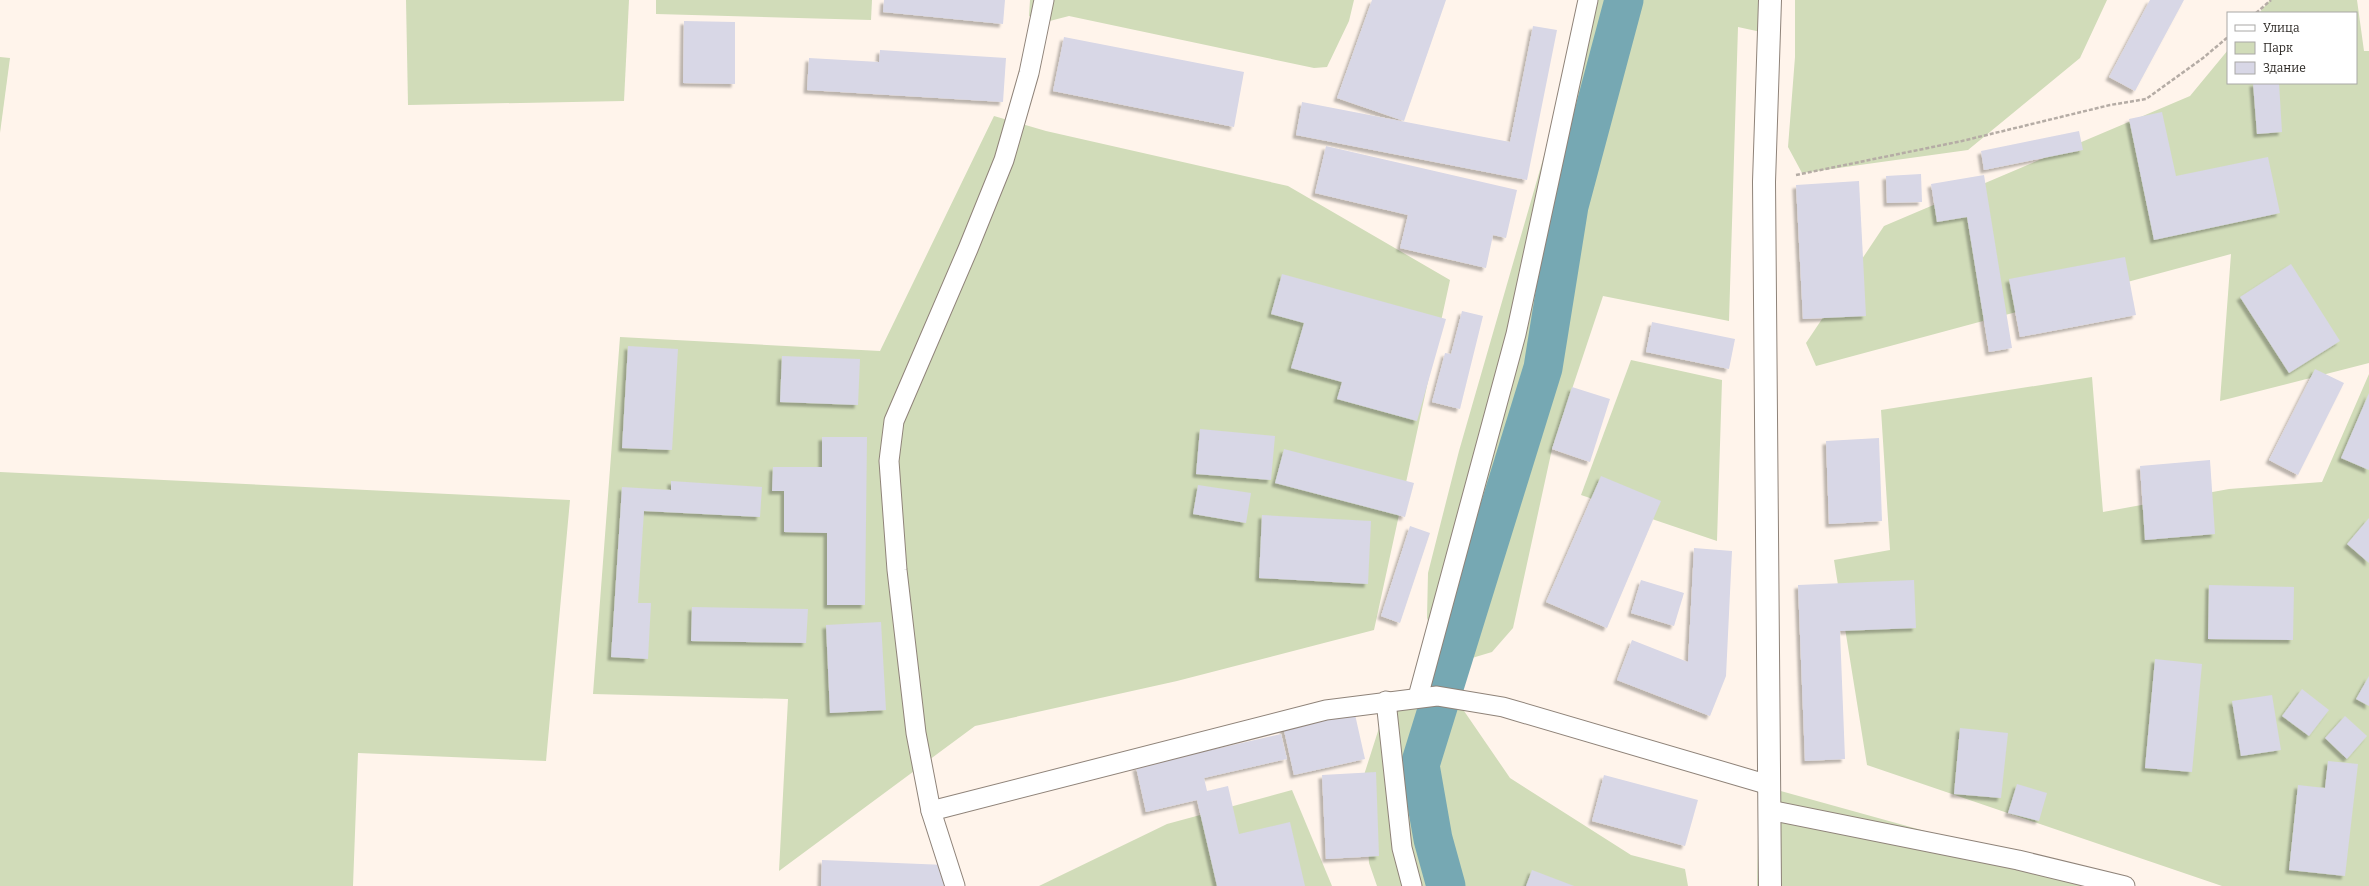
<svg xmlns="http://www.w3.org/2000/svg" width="2369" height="886" viewBox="0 0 2369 886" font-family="Bitter,serif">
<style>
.green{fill:#d1dcb9}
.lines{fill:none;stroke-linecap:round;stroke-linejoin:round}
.canal{stroke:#76a8b3;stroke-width:39}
.building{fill:#d8d7e6;filter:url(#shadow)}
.lane-casing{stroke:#8f8379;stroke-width:21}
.secondary-casing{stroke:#8f8379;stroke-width:24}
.path{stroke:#b5aca5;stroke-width:2.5;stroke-dasharray:4 2;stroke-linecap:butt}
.lane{stroke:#fff;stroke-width:19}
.secondary{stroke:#fff;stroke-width:22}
</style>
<defs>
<filter id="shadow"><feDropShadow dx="-3.5" dy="3.5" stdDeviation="1" flood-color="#0004"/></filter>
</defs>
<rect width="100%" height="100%" fill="#fff4eb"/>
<g class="green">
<polygon points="406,0 629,0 624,101 408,105"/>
<polygon points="656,0 872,0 871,20 656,14"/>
<polygon points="1030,0 1354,0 1349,21 1327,67 1314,68 1069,16 1042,23 1029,16"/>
<polygon points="1584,0 1764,0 1761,32 1738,27 1729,321 1603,296 1552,449 1513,628 1492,652 1472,658 1458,659 1437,647 1427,618 1428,573 1459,451 1575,48"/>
<polygon points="1795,0 2107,0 2080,58 1968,150 1802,173 1788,147 1795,57"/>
<polygon points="2270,0 2357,0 2364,51 2369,51 2369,363 2220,401 2231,254 1816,366 1806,343 1884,226 2190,96 2228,50 2228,83 2356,83 2356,13 2259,13"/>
<polygon points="0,57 10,58 0,133"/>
<polygon points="994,116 1046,131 1288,186 1450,280 1374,630 1177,681 975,726 779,871 788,699 593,694 620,337 880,351"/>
<polygon points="1631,360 1722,380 1717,541 1581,495"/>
<polygon points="2369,374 2369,886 2222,886 1867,765 1834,560 1890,550 1881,410 2092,377 2103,512 2229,489 2322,482"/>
<polygon points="0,472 570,500 546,761 358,753 353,886 0,886"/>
<polygon points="1403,699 1462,708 1510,778 1631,855 1685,869 1688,886 1377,886 1369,863 1364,775 1379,728"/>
<polygon points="1759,785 2123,886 1757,886"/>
<polygon points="1292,790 1332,886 1039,886 1167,824"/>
</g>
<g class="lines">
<polyline class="canal" points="1446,886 1433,839 1420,765 1543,368 1569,206 1624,0"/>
</g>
<g class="building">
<polygon points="884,0 1005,0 1003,24 883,12"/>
<polygon points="1372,0 1446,0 1404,121 1337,98"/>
<polygon points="2150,0 2184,0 2135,91 2109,77"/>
<polygon points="684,21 735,22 735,84 683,83"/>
<polygon points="1533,26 1557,30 1527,180 1296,135 1302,102 1510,142"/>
<polygon points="1064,37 1244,72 1234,127 1053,91"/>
<polygon points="880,50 1006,58 1003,102 807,90 809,58 879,62"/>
<polygon points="2253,83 2279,83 2282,132 2257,134"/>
<polygon points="2162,112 2176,176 2268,157 2280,213 2154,240 2129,119"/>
<polygon points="2079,131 2083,150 1984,170 1981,151"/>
<polygon points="1326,146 1517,190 1506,238 1493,235 1486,268 1400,248 1408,215 1315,193"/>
<polygon points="1921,174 1922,202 1887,203 1886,176"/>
<polygon points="1984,175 2012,348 1989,352 1967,217 1937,222 1931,184"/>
<polygon points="1859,181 1866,316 1803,319 1796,185"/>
<polygon points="2125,257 2136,315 2020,337 2009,279"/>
<polygon points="2291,264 2340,341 2289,373 2240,297"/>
<polygon points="1282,274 1446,319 1417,421 1337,399 1342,382 1291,368 1304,323 1271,314"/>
<polygon points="1462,311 1483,316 1460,409 1432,402 1445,353 1451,354"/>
<polygon points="1652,322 1735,339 1729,369 1646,352"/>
<polygon points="628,346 678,349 672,450 622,448"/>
<polygon points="782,356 860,359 858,405 780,402"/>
<polygon points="2315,369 2344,383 2298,475 2269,460"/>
<polygon points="1572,387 1610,399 1590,462 1552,449"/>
<polygon points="2369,393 2369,470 2341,458"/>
<polygon points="1200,429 1275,436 1271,480 1196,474"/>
<polygon points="822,437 867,437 865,605 827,605 827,533 784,532 784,491 772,491 773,467 822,467"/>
<polygon points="1879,438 1882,521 1829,524 1826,441"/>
<polygon points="1284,449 1414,483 1405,517 1275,483"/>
<polygon points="2210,460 2215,534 2145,540 2140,466"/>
<polygon points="1601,476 1661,501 1607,628 1546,602"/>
<polygon points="671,481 762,487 760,517 644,511 638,603 651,603 648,659 611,657 622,487 671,490"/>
<polygon points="1198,485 1251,493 1246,523 1193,514"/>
<polygon points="1262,515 1371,521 1368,584 1259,578"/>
<polygon points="2369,518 2369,563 2347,544"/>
<polygon points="1410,526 1430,533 1400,623 1381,616"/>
<polygon points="1694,548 1732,551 1726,676 1710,716 1617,680 1632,640 1688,662"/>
<polygon points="1641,580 1684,593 1674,626 1631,613"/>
<polygon points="1914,580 1916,628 1840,631 1845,759 1805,761 1798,585"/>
<polygon points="2209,585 2294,587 2293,640 2208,639"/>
<polygon points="692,607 808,609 806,643 691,641"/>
<polygon points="881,622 886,710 830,713 826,625"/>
<polygon points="2155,659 2202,664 2192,772 2145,768"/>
<polygon points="2369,676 2369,706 2356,699"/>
<polygon points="2302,689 2329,710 2309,736 2282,716"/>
<polygon points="2272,695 2281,750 2241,756 2232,701"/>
<polygon points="1354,710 1365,759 1294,775 1283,726"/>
<polygon points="2345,716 2367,736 2347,759 2325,738"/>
<polygon points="1960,728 2008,733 2001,798 1954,794"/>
<polygon points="1281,734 1287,759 1204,778 1207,791 1228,786 1239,834 1290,822 1305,886 1217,886 1197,800 1146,812 1136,767"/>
<polygon points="2328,761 2358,764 2345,876 2289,870 2298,785 2325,788"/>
<polygon points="1376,772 1379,856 1326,859 1322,775"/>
<polygon points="1604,775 1698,800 1685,846 1592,821"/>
<polygon points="2017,784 2047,793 2039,821 2008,813"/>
<polygon points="822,860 946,865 945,886 821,886"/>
<polygon points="1532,870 1574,886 1526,886"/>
</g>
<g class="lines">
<g class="lane-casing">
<g id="lane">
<polyline points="1418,697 1516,334 1588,0"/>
<polyline points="1386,701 1402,848 1412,886"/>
<polyline points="1769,810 2018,860 2125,886"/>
<polyline points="931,811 1326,710 1437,696 1503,707 1769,785"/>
<polyline points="955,886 931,811 916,733 897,570 889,461 894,421 968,249 1004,160 1029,73 1044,0"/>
</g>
</g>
<g class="secondary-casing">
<polyline id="secondary" points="1770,886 1764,182 1770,0"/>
</g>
<g class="path">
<polyline points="2256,13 2271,0"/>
<polyline points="1796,175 1962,141 2110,105 2146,99 2203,58 2228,37"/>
</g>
<use href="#lane" class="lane"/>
<use href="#secondary" class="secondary"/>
</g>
<rect x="2227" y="12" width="130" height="72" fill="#ffffff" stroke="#a9a8a6"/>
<rect x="2235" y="25" width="20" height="6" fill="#ffffff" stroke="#a9a8a6"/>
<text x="2263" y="32" font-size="12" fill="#292521">Улица</text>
<rect x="2235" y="42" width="20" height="12" fill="#d1dcb9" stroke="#a9a8a6"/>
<text x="2263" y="52" font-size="12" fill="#292521">Парк</text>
<rect x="2235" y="62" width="20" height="12" fill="#d8d7e6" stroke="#a9a8a6"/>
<text x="2263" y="72" font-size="12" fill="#292521">Здание</text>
</svg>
